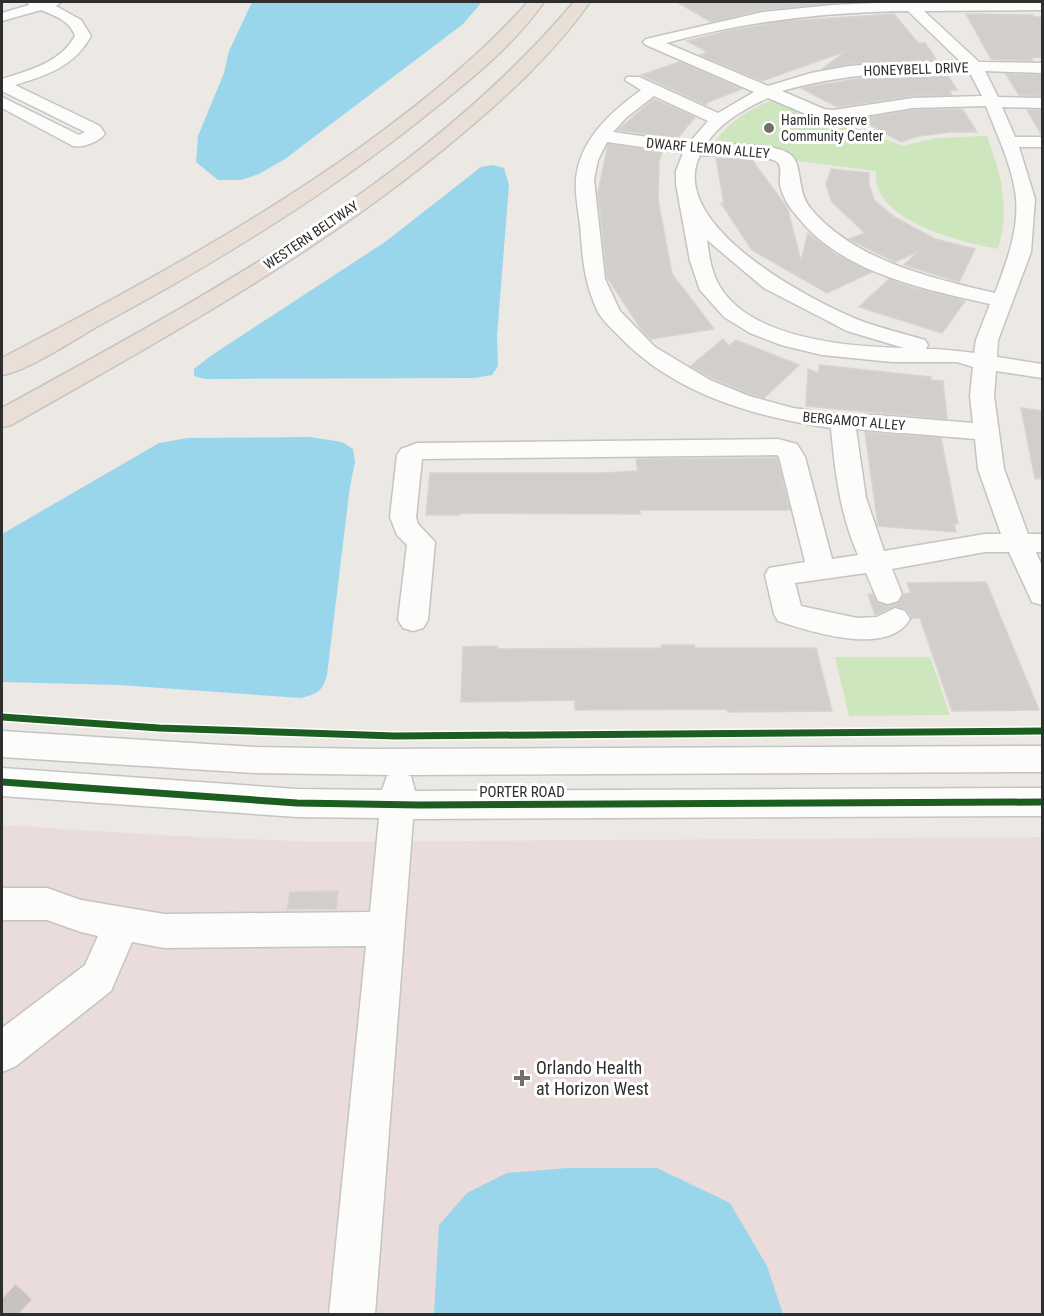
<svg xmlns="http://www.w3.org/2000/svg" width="1044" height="1316" viewBox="0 0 1044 1316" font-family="'Roboto Condensed',sans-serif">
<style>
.medical{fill:#e9dcdb}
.green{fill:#cee6be}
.water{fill:#99d6ec}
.building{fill:#d1cecb;stroke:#d7d4d0;stroke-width:1.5}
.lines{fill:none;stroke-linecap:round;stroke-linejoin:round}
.minor-tunnel{stroke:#c6c3c0;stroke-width:40;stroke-dasharray:40 20;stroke-linecap:butt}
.minor-casing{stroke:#c5c4c5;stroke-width:3}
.highway-casing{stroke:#c6c5c4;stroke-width:3}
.minor{fill:#fcfcfb;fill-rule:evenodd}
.highway{fill:#eadfd6;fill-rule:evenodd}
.cycleway-casing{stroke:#fff;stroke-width:10}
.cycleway{stroke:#1b5e20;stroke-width:7}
.poi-dot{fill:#706f6e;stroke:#fff;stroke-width:2}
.labels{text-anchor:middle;stroke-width:6;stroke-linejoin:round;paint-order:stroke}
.far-street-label{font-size:14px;fill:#2e2e2e;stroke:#fff}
.far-poi-label{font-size:14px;fill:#2e2e2e;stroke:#fff;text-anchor:start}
.street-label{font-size:15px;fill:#2e2e2e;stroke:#fff}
.near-poi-label{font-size:18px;fill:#2e2e2e;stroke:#fff;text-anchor:start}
</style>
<rect width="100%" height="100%" fill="#ece8e4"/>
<polygon class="medical" points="2,825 156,835 315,842 1042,837 1042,1314 2,1314"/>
<g class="green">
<path d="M777 98 903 146 936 138 987 136C1002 178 1010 205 998 249 961 242 871 221 876 171L797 161 785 155 711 148C726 122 750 109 777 98Z"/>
<polygon points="835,657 930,657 950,715 849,716"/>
</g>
<g class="water">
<polygon points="252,2 482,2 463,24 285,159 259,174 241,180 218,180 196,162 198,136 224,73 229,51"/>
<polygon points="493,165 504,168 509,185 497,336 498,366 492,375 475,378 205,379 194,376 194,369 209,357 385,242 481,167"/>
<path d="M310 437 342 442 353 449 355 462 350 486 327 675C323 691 317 694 301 698L119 685 2 682V534L159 443 188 438Z"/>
<polygon points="567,1168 657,1168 730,1203 767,1266 783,1314 434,1314 439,1225 467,1193 507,1173"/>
</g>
<g class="building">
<polygon points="677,2 861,2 763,10 711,22"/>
<polygon points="894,14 918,43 925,43 936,59 849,64 822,69 846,51 762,81 700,55 708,52 687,41 727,31 786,21"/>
<polygon points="966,14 1033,15 1035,17 1042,17 1042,58 1031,57 1033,61 991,59"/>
<polygon points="679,62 742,89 708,102 706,105 641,75"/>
<polygon points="946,73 957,90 949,90 952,95 913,96 837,107 801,88 875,76"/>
<polygon points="1006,74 1042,75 1042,96 1019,95"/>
<polygon points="654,99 695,117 677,139 618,130"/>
<polygon points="962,109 977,132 950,132 919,136 901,142 859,119 913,110"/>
<polygon points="1027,110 1042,110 1042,135"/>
<polygon points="608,144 662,152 659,161 658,200 672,274 714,329 651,339 641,329 607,277 598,193"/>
<polygon points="716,158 751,159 787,207 801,261 808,233 835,254 872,272 827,293 752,250 721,203 724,203"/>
<polygon points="831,169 869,173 869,185 874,200 894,217 935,239 975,249 959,282 904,265 919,251 895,262 849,239 865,233 832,202 826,185"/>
<polygon points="889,279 911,287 965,301 942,333 859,307"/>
<polygon points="723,339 729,346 736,340 799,365 764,398 750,394 710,377 691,366"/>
<polygon points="819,365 931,377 931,380 943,381 947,419 806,406 808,369 819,373"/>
<polygon points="1021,408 1042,411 1042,478 1035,479"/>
<polygon points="865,432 941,438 958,524 954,524 956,532 878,526"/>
<polygon points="777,458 790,510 640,510 640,514 460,513 459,515 426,515 430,473 604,473 638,471 636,459"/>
<polygon points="986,582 1039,710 952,711 920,618 912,618 907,610 896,606 875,615 868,594 873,594 877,603 889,606 900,602 904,594 911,593 907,583"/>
<polygon points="661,645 694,645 695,648 816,648 832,711 728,712 727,709 575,710 575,700 461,702 463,647 497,646 498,649 662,648"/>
<polygon points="338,891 336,909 287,909 290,892"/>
</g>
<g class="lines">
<polyline class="minor-tunnel" points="2,1299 18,1314"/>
<g class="minor-casing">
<g id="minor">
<path d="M27 2H61L56 6 81 20 91 36C74 67 47 75 15 85L100 126 105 134C98 142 83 148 73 146L2 108V97L79 135 85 132 2 91V79C30 70 60 63 75 36 70 21 56 16 41 10L2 21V13L29 5Z"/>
<path d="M900 2H1042V10L924 11 979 62 1042 63V73L985 71 998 97 1042 98V108L1002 107 1015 137H1042V147H1019L1035 199 1031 252 998 340 997 357 1042 364V378L996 371 994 396 1004 469 1028 534H1042V552H1036L1042 566V605L1032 602 1009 552H985L892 569 902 594 898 601 888 604 878 601 866 573 795 583 801 606 857 618 877 617 895 608 905 611 910 619C888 657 812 632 778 621L774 614 765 575 769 568 805 562 779 457 777 455 422 459 416 517 418 524 435 542 428 620 423 628 413 631 403 628 398 620 407 545 397 535 390 517 397 455 401 449 417 443 778 439 797 444 805 457 832 559 858 555C840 514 835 472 831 428 754 417 674 394 619 336 612 329 603 321 598 312 583 280 583 258 580 224 578 210 575 193 576 179 580 139 611 112 641 90L625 80 627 77H639L718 113 754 92 646 45 643 42 646 39 763 12 833 5ZM908 11 960 61 889 63 849 66 811 73 768 86 666 43C746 21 825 12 908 11ZM969 71 982 96 913 98 834 110 824 109 782 91C844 73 905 71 969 71ZM654 96 708 121 689 143 613 132 627 117ZM768 98 813 117 834 121 913 108 986 106C997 135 1013 167 1016 198 1019 230 1006 264 995 293 931 278 855 261 811 209 796 191 803 165 791 155 775 142 726 145 706 144 721 122 744 109 768 98ZM607 142 683 153 676 171V184L690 261 700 290 724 317 750 333 781 345 822 355 892 362H957L973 367 970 396 973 423 875 415H843L793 408 749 396 710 380 655 347 620 311 605 279 594 180 598 160ZM700 155C714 156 768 154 777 162 783 167 779 177 780 184 782 196 789 207 797 216 841 273 924 289 990 304L976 340 974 353C958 351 943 349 926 349L928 345 925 340C905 334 884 329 864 322 812 302 665 225 700 155ZM707 240 764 288 847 331 904 348C849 347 749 339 719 285 711 271 709 255 707 240ZM856 429 975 439 978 469 1001 534H985L884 551 866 498Z"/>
<polygon points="2,731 254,747 373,749 1042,746 1042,772 407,775 411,776 415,791 1042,788 1042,816 413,819 375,1314 329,1314 366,946 164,948 132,942 111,991 16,1066 2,1072 2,1028 85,965 98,936 81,932 47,920 2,920 2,888 47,888 81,900 164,914 370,912 379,818 297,817 2,796 2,768 297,789 382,790 387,776 390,775 254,773 2,757"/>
</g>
</g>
<g class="highway-casing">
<g id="highway">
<path d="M528 2H544C514 45 470 80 430 112 327 195 214 264 98 326 74 340 27 371 2 375V358C125 294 247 228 361 147 421 103 479 57 528 2Z"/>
<path d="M574 2H590C554 53 505 98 457 138 321 252 165 338 11 425L2 427V408C205 296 422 182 574 2Z"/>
</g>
</g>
<use href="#minor" class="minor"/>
<use href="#highway" class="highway"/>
<g class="cycleway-casing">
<g id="cycleway">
<polyline points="2,717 159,728 395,736 1042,731"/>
<polyline points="2,782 297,803 419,805 1042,802"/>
</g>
</g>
<use href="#cycleway" class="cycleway"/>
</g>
<g class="poi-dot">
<circle cx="769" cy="128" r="6"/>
<path d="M519 1069h6v6h6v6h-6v6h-6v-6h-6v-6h6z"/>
</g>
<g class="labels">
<g class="far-street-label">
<text transform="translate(916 69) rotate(-2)" y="5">HONEYBELL DRIVE</text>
<text transform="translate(708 148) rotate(5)" y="5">DWARF LEMON ALLEY</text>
<text transform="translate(311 235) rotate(-34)" y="5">WESTERN BELTWAY</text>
<text transform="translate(854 421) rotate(5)" y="5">BERGAMOT ALLEY</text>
</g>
<g class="far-poi-label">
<text x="781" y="125">Hamlin Reserve<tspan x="781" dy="16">Community Center</tspan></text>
</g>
<g class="street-label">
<text x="522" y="797">PORTER ROAD</text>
</g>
<g class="near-poi-label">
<text x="536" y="1074">Orlando Health<tspan x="536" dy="21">at Horizon West</tspan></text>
</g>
</g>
<rect width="1044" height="1316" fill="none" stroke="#2e2e2e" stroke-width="6"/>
</svg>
